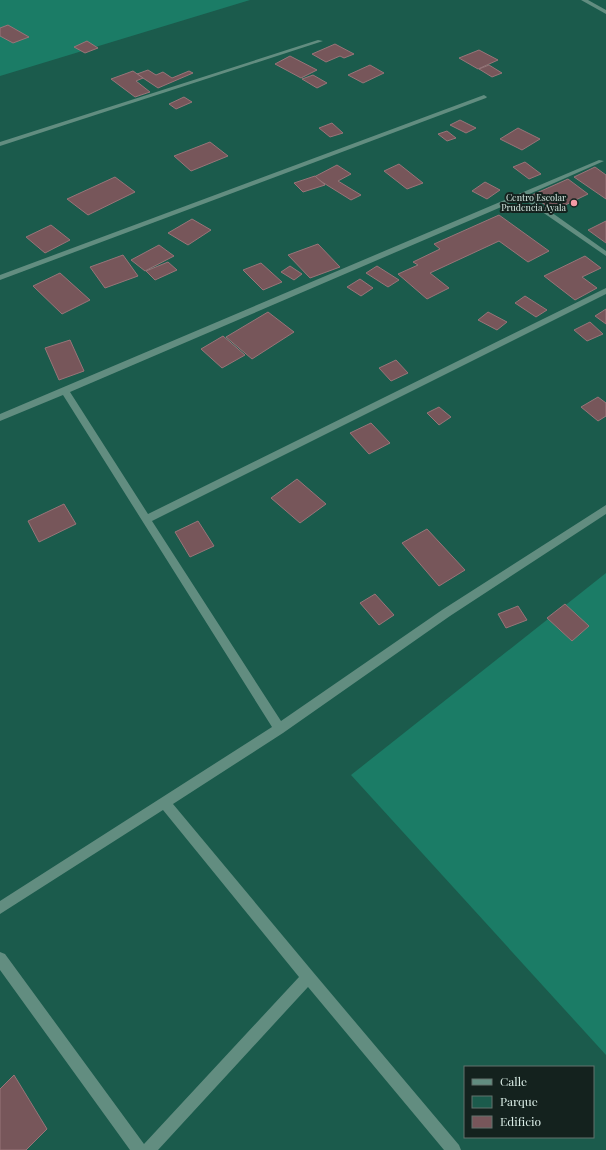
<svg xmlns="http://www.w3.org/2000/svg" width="606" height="1150" viewBox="0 0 606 1150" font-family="'Playfair Display',serif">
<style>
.green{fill:#1b5b4c;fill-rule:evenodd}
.forest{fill:#1b7c66}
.building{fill:#77565a;stroke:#987579}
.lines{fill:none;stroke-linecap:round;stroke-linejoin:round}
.minor{fill:#628d80;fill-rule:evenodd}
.poi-dot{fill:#f49aa5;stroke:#14221e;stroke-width:1.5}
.labels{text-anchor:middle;stroke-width:4;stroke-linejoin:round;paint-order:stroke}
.far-poi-label{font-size:9px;fill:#d8ebe4;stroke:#14221e;text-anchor:end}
</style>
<rect width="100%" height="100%" fill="#1c3f36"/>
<path class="green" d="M0 0H606V1150H0ZM465 1067H593V1137H465Z"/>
<g class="forest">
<polygon points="0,0 250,0 0,76"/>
<polygon points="606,573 606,1055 351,775"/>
</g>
<g class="building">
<polygon points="8,25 29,37 13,43 0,36 0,28"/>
<polygon points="87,41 98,48 85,53 74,47"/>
<polygon points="335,44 354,54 344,58 340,56 326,62 312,54"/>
<polygon points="479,50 498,60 478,69 459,58"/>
<polygon points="290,56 317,70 301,78 275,64"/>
<polygon points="370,65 384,73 363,83 348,75"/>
<polygon points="489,65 502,73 492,77 479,69"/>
<polygon points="148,70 156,75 163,72 172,78 189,71 193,73 158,88 137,74"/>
<polygon points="133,71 143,78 136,81 150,92 135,97 111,79"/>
<polygon points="313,75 327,83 317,88 302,79"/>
<polygon points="184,97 192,102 176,109 169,104"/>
<polygon points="460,120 476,128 466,133 450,125"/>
<polygon points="332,123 343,133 330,137 319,128"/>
<polygon points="518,128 540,139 522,150 500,139"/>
<polygon points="447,131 456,138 447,141 438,134"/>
<polygon points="210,142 228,156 191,171 174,156"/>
<polygon points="525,162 541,174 529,179 513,167"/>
<polygon points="399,164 423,183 407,189 384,171"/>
<polygon points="337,165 351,174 338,181 361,195 351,200 314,177"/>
<polygon points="595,167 606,175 606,199 574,177"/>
<polygon points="315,176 325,185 303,192 294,183"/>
<polygon points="115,177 135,192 88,215 67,199"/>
<polygon points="568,179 588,194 553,211 532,195"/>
<polygon points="485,182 500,190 487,199 472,191"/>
<polygon points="499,215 549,251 528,262 499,241 430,273 449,288 427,299 398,274 418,265 413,262 440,249 434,244"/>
<polygon points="192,219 211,230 188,245 168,233"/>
<polygon points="606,221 606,243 588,230"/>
<polygon points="51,225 70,240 45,253 26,237"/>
<polygon points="318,244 340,267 310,278 288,255"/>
<polygon points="159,245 174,256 145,271 131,260"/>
<polygon points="123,255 138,276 105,288 90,267"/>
<polygon points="585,256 601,268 582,277 597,288 575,300 544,276"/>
<polygon points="168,262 177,270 155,280 146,271"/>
<polygon points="261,263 282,282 263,290 243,270"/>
<polygon points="290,266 302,274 294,280 281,272"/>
<polygon points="377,266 399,280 388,287 366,273"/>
<polygon points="60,273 90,300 62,314 33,286"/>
<polygon points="360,279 373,288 361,296 347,287"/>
<polygon points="525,296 547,310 536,317 515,303"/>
<polygon points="606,309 606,324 595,316"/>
<polygon points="268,312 294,332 252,359 226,337"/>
<polygon points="488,312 507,322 497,330 478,320"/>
<polygon points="590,322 603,334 587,341 574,330"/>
<polygon points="223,336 245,355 222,368 201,349"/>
<polygon points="70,340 84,371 59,380 45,348"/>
<polygon points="396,360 408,373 391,381 379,368"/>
<polygon points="598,397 606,403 606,416 598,421 581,407"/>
<polygon points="439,407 451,417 439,425 427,413"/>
<polygon points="371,423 390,443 369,454 350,433"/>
<polygon points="297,479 326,504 300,523 271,498"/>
<polygon points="64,504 76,524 39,542 28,521"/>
<polygon points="198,521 214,546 190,557 175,532"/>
<polygon points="427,529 465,570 439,586 402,543"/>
<polygon points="375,594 394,615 379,625 360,603"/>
<polygon points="565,604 589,626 572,641 547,618"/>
<polygon points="518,606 527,620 506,628 498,614"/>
<polygon points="14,1075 47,1129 26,1150 0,1150 0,1089"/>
</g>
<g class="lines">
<g class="minor">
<polygon points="581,0 588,0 606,10 606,14"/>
<polygon points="318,40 323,41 0,146 0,142"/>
<polygon points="484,95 487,97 486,98 0,280 0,275"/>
<polygon points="599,160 604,161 527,195 606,251 606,256 522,198 70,392 148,514 606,288 606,294 152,521 281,721 442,610 606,505 606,514 450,616 283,733 173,804 313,972 459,1145 461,1150 444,1150 308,987 158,1150 130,1150 0,970 0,952 5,954 144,1144 299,977 163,810 0,914 0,901 272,727 63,395 0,421 0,414"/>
</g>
</g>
<circle class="poi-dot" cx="574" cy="203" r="4"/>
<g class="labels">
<g class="far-poi-label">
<text x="566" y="201">Centro Escolar<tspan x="566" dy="10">Prudencia Ayala</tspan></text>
</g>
</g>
<rect x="464" y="1066" width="130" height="72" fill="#14221e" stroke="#62726d"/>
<rect x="472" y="1079" width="20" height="6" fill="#628d80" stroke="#62726d"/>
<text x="500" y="1086" font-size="12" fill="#d8ebe4">Calle</text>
<rect x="472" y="1096" width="20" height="12" fill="#1b5b4c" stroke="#62726d"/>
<text x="500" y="1106" font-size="12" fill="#d8ebe4">Parque</text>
<rect x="472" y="1116" width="20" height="12" fill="#77565a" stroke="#62726d"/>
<text x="500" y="1126" font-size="12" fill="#d8ebe4">Edificio</text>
</svg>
